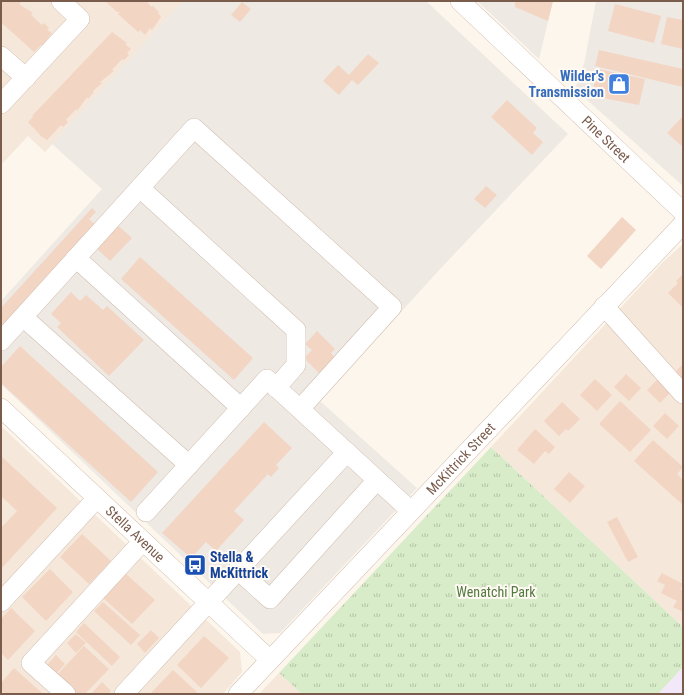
<svg xmlns="http://www.w3.org/2000/svg" width="684" height="695" viewBox="0 0 684 695" font-family="'Roboto Condensed',sans-serif">
<style>
.residential{fill:#f5e8da}
.industrial{fill:#efe9e4}
.education{fill:#f3e8fa}
.park{fill:url(#park-tufts)}
.building{fill:#f3d5c3}
.lines{fill:none;stroke-linecap:round;stroke-linejoin:round}
.minor-casing{stroke:#d1beb0;stroke-width:20}
.minor{stroke:#fff;stroke-width:19}
.labels{text-anchor:middle;stroke-width:4;stroke-linejoin:round;paint-order:stroke}
.shop-label{font-size:14px;font-weight:bold;fill:#366cbe;stroke:#fffaf3;text-anchor:end}
.street-label{font-size:14px;fill:#7a5c4d;stroke:#fffaf3}
.transit-label{font-size:14px;font-weight:bold;fill:#164399;stroke:#fffaf3;text-anchor:start}
.park-label{font-size:14px;fill:#537a41;stroke:#fffaf3}
</style>
<defs>
<pattern id="park-tufts" width="24" height="20" patternUnits="userSpaceOnUse"><rect width="24" height="20" fill="#d8ecc9"/><path d="M3 7l-1-3M5 7V3M7 7l1-3M15 17l-1-3M17 17v-4M19 17l1-3" fill="none" stroke="#b4c2a5"/></pattern>
</defs>
<rect width="100%" height="100%" fill="#fdf6ec"/>
<g class="residential">
<polygon points="1,1 183,1 45,152 28,136 1,165"/>
<polygon points="683,244 683,627 491,447 664,261"/>
<polygon points="1,426 240,652 242,672 223,694 1,694"/>
<polygon points="279,673 302,694 259,694"/>
</g>
<g class="industrial">
<polygon points="183,1 426,1 568,134 442,267 320,401 417,488 280,633 263,634 1,384 1,301 102,189 52,144"/>
<polygon points="477,1 553,1 539,59"/>
<polygon points="596,1 683,1 683,186 575,89 584,64"/>
</g>
<polygon class="education" points="683,667 683,694 658,694"/>
<polygon class="park" points="491,447 683,627 683,667 658,694 302,694 279,673"/>
<g class="building">
<polygon points="1,1 19,1 21,3 19,4 33,13 31,15 42,25 44,23 49,28 47,30 52,33 42,46 41,45 34,52 4,25 1,24"/>
<polygon points="105,1 147,1 151,7 153,6 159,12 158,13 161,17 152,30 150,28 145,35 140,30 138,32 118,14 120,12 117,12"/>
<polygon points="515,1 553,1 548,21 515,7"/>
<polygon points="242,2 251,9 240,22 231,15"/>
<polygon points="615,4 661,16 654,43 608,31"/>
<polygon points="667,17 683,20 683,49 661,44"/>
<polygon points="112,32 127,43 125,44 131,49 127,53 129,55 124,60 122,59 112,70 114,71 100,82 102,83 93,91 94,92 88,99 87,97 77,111 76,109 66,120 68,122 63,127 61,125 47,140 41,136 28,122 33,117 32,116"/>
<polygon points="599,50 683,69 683,87 595,66"/>
<polygon points="368,54 379,63 358,85 352,80 339,95 323,81 338,65 349,75"/>
<polygon points="598,69 645,79 639,105 603,98 604,92 593,89"/>
<polygon points="507,100 537,128 533,133 543,142 532,155 491,117"/>
<polygon points="683,116 683,147 667,133"/>
<polygon points="486,186 497,195 485,208 474,199"/>
<polygon points="92,208 96,212 89,219 97,226 1,332 1,308"/>
<polygon points="622,217 636,230 601,269 587,256"/>
<polygon points="114,222 132,238 110,261 93,245"/>
<polygon points="140,257 253,358 234,380 121,279"/>
<polygon points="683,274 683,308 668,293 678,283 676,281"/>
<polygon points="71,292 80,301 86,295 103,310 107,306 144,340 109,376 57,327 61,323 51,314"/>
<polygon points="317,331 335,349 331,353 334,357 319,373 304,358 312,350 305,344"/>
<polygon points="20,346 158,472 131,502 1,383 1,367"/>
<polygon points="683,364 683,379 675,372"/>
<polygon points="626,374 641,388 629,401 614,387"/>
<polygon points="595,379 612,395 597,411 580,395"/>
<polygon points="658,379 671,392 660,403 647,390"/>
<polygon points="620,401 651,430 630,452 599,424"/>
<polygon points="562,402 580,419 568,431 566,429 559,436 544,421"/>
<polygon points="665,413 679,426 667,439 653,426"/>
<polygon points="264,422 292,448 276,465 279,468 271,477 268,474 234,511 244,520 216,551 206,542 191,558 162,533"/>
<polygon points="535,429 555,447 549,454 545,451 534,464 517,450"/>
<polygon points="653,440 683,467 677,474 683,480 683,505 634,461"/>
<polygon points="1,456 57,508 1,569 1,528 17,511 1,496"/>
<polygon points="569,472 585,486 570,503 554,489"/>
<polygon points="617,517 638,557 628,562 607,522"/>
<polygon points="82,534 111,561 89,584 60,557"/>
<polygon points="50,569 73,592 46,621 22,597"/>
<polygon points="125,573 155,600 132,624 102,597"/>
<polygon points="662,573 683,584 680,589 683,591 683,612 673,607 677,601 661,593 665,585 657,581"/>
<polygon points="103,602 140,635 131,645 94,611"/>
<polygon points="11,608 35,631 8,660 1,653 1,619"/>
<polygon points="84,623 120,657 112,666 76,632"/>
<polygon points="151,630 159,638 145,653 137,644"/>
<polygon points="76,634 86,643 76,653 67,643"/>
<polygon points="204,636 229,658 201,688 177,665"/>
<polygon points="84,646 109,669 85,694 76,694 56,676"/>
<polygon points="56,655 65,664 56,674 47,665"/>
<polygon points="14,668 43,694 5,694 1,691 1,683"/>
<polygon points="173,670 197,692 195,694 150,694"/>
<polygon points="102,682 111,691 108,694 91,694"/>
</g>
<g class="lines">
<g class="minor-casing">
<g id="minor">
<path id="s1" d="M460 1 683 212"/>
<polyline points="1,56 26,78"/>
<polyline points="1,104 80,19 61,1"/>
<polyline points="140,188 296,330 296,365 276,388"/>
<polyline points="76,258 241,408"/>
<polyline points="604,306 683,394"/>
<polyline points="23,317 189,465"/>
<polyline points="1,341 194,128 392,307 300,409"/>
<path id="s2" d="M1 408 270 660"/>
<polyline points="146,512 267,379 411,511"/>
<polyline points="238,570 270,599 377,480"/>
<polyline points="1,602 97,498"/>
<polyline points="66,694 31,663 143,541"/>
<polyline points="124,694 347,452"/>
<path id="s3" d="M238 694 683 224"/>
</g>
</g>
<use href="#minor" class="minor"/>
</g>
<defs>
<g id="shop-square" transform="scale(1.15)"><rect x="-9" y="-9" width="18" height="18" rx="4" fill="#3f7fe0" stroke="#fffaf3"/><path d="M-5-2.5h2.3a2.7 3.5 0 0 1 5.4 0H5L5.5 6h-11ZM-1.5-2.5h3a1.5 2.3 0 0 0-3 0Z" fill="#fff"/></g>
<g id="bus-square" transform="scale(1.15)"><rect x="-9" y="-9" width="18" height="18" rx="4" fill="#1a4fb4" stroke="#fffaf3"/><path d="M-5-6H5V4H4V6H2V4H-2V6H-4V4H-5ZM-3.5-4V0h7V-4ZM-3.5 1.2v1.5H-2V1.2ZM2 1.2v1.5H3.5V1.2Z" fill="#fff"/></g>
</defs>
<g fill-rule="evenodd">
<use href="#shop-square" x="619" y="84"/>
<use href="#bus-square" x="195" y="565"/>
</g>
<g class="labels">
<g class="shop-label">
<text x="604" y="81">Wilder's<tspan x="604" dy="16">Transmission</tspan></text>
</g>
<g class="street-label">
<text dy="5" stroke="none"><textPath href="#s1" startOffset="201">Pine Street</textPath></text>
<text dy="5" stroke="none"><textPath href="#s3" startOffset="324">McKittrick Street</textPath></text>
<text dy="5" stroke="none"><textPath href="#s2" startOffset="184">Stella Avenue</textPath></text>
</g>
<g class="transit-label">
<text x="210" y="562">Stella &amp;<tspan x="210" dy="16">McKittrick</tspan></text>
</g>
<g class="park-label">
<text x="496" y="597">Wenatchi Park</text>
</g>
</g>
<rect width="684" height="695" fill="none" stroke="#7a5c4d" stroke-width="4"/>
</svg>
